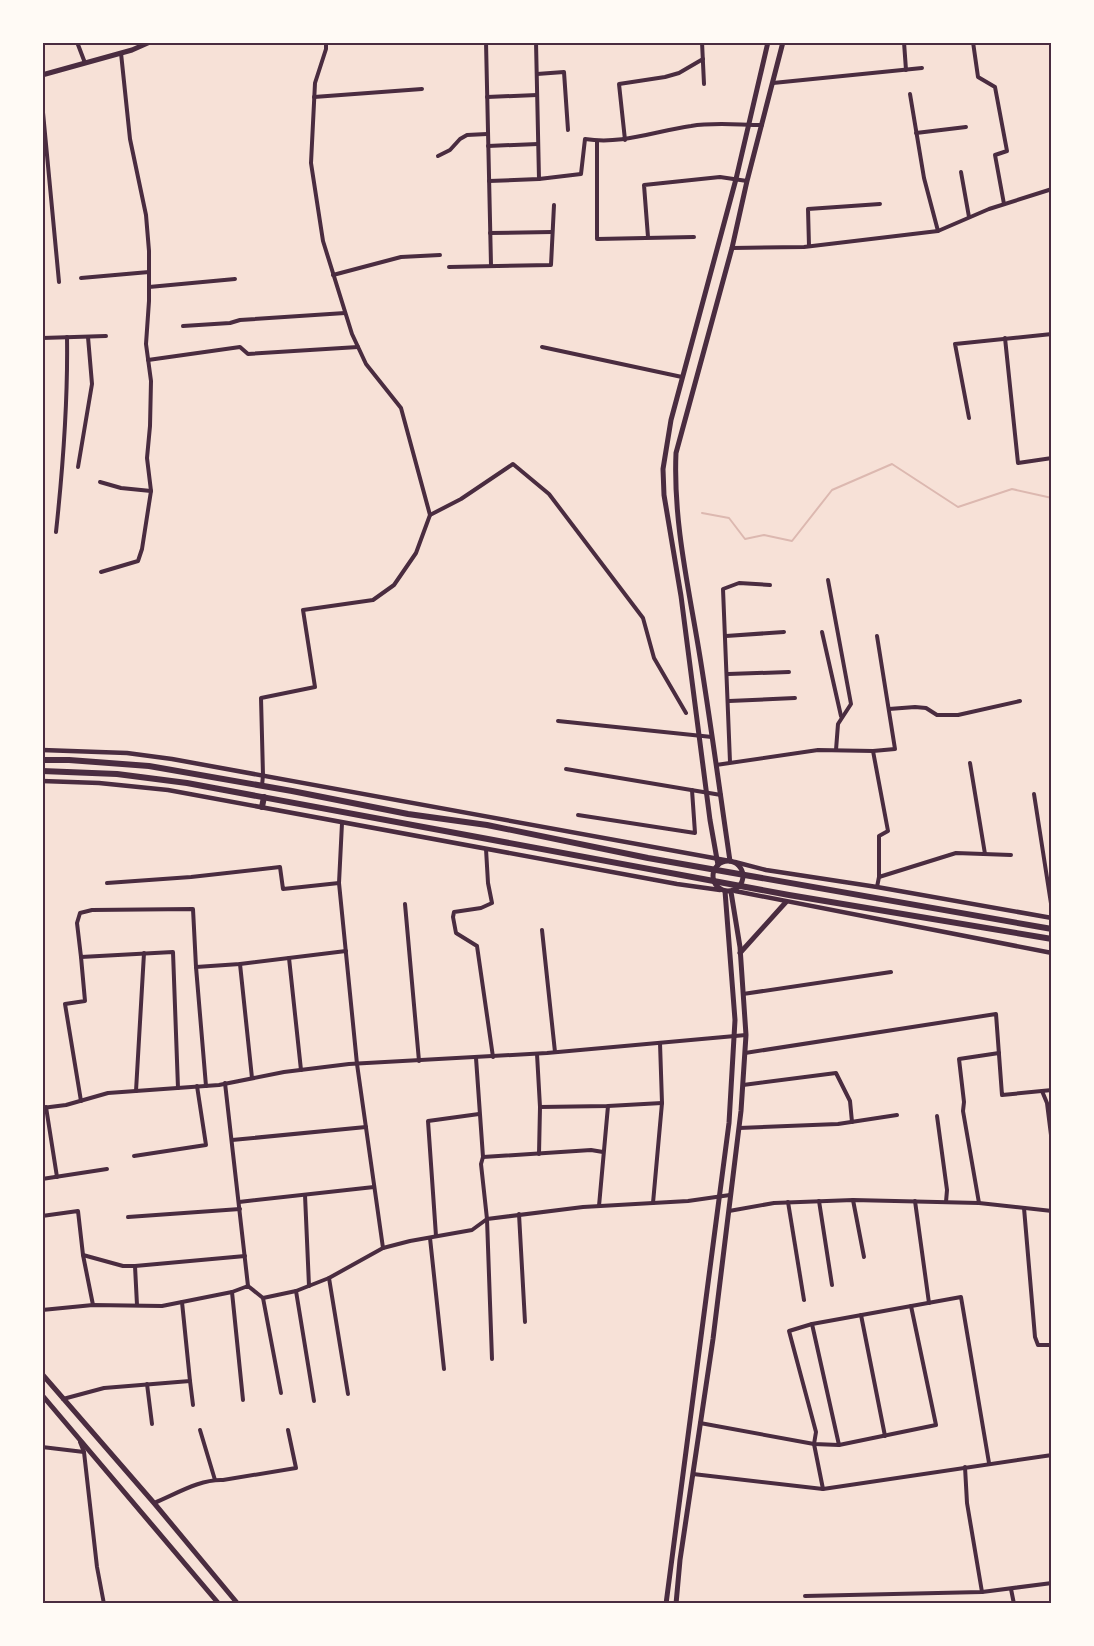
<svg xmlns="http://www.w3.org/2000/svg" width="1094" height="1646" viewBox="0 0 1094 1646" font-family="'Open Sans',sans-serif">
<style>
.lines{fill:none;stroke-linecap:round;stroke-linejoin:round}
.stream{stroke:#dcb8b0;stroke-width:2}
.minor{stroke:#4a2c40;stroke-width:4}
.tertiary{stroke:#4a2c40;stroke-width:4.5}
.primary{stroke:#4a2c40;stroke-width:5}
.trunk{stroke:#4a2c40;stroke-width:6}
.neatline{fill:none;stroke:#4a2c40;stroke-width:2}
</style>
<rect width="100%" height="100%" fill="#f7e1d7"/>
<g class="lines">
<polyline class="stream" points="702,513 729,518 745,539 764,535 792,541 832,490 892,464 958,507 1012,489 1052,498"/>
<g class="minor">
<polyline points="77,42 85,63"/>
<polyline points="486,42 491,265"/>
<polyline points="702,42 704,84"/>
<polyline points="973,42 978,77 995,87 1007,151 995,155 1004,204"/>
<polyline points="906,70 904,42 908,42"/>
<polyline points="537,74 564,72 568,130"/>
<polyline points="773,83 922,68"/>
<polyline points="910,94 924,178 938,231"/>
<polyline points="314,97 422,89"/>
<polyline points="487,97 537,95"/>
<polyline points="42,102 59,282"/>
<polyline points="916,133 966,127"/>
<polyline points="625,140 619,84 665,77 679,73 703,59"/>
<polyline points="597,141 597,239 694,237"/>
<polyline points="488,146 538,144"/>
<polyline points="438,156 450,150 460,139 467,135 487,134"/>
<polyline points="961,172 969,217"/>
<path d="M539 179 581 174 585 139C622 145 655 131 691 126 714 122 739 125 762 125"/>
<polyline points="489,181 539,179 536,42"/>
<polyline points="490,233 552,232"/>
<polyline points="648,237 644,185 720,177 747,181"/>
<polyline points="809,246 808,209 880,204"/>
<polyline points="732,248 804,247 938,231 989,209 1052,189"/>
<polyline points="449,267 551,265 554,205"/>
<polyline points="333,275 401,257 440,255"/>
<polyline points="81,278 149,272"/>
<polyline points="149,287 235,279"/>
<polyline points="183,326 230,323 240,320 345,313"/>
<polyline points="42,338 106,336"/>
<polyline points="1005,338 1018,463 1052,458"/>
<polyline points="542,347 682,377"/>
<polyline points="148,360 240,347 248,354 358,347"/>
<polyline points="969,418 955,344 1052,334"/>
<polyline points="78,467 92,384 88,337"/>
<polyline points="100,482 121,488 151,491"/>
<polyline points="430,515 461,499 513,464 549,494 643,618 654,658 686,713"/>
<path d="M56 532C63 467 68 402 67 337"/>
<polyline points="101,572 138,561 142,549 151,491 147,458 150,426 151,381 146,344 149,301 149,251 146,215 130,139 121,53"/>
<polyline points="828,580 851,704 838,724 836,750"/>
<polyline points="822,632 841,716"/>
<polyline points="726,636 784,632"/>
<polyline points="728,674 789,672"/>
<polyline points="729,701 795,698"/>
<polyline points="889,709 915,707 926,708 937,715 958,715 1020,701"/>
<polyline points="558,721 712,737"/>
<polyline points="873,751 888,831 879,836 879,877 877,887"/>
<polyline points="730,762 723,589 739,583 770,585"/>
<polyline points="970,763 985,854"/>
<polyline points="716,765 818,750 873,751 895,749 877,636"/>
<polyline points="566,769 721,795"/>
<polyline points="262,786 263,775 261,698 315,687 303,610 373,600 394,585 416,553 430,515 401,408 366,364 352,334 323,241 311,163 315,83 326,49 326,42"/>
<polyline points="1034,794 1052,910"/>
<polyline points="578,815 695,833 692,790"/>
<polyline points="342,823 339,883 357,1064 383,1248"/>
<polyline points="486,849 488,883 492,903 481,908 454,912 453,917 456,933 477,946 493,1057"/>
<polyline points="879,877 956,853 1011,855"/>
<polyline points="107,883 191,877 280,867 283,889 339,883"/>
<polyline points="405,904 419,1061"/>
<polyline points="542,930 555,1052"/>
<polyline points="289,958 301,1070"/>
<polyline points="240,964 252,1078"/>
<polyline points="196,967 240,964 346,951"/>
<polyline points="743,994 891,972"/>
<polyline points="745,1053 996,1014 1002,1095 1052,1090"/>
<polyline points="537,1054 540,1107 539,1154"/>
<polyline points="476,1058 483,1157 481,1164 487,1219 492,1359"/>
<polyline points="225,1083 248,1286"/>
<polyline points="743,1085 836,1073 850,1101 852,1122"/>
<polyline points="178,1088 173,952 81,957 77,923 80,913 92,910 193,909 196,967 206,1086"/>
<polyline points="136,1091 144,953"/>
<polyline points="1042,1091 1047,1103 1052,1143"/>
<polyline points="81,1101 65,1004 85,1001 81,957"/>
<polyline points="46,1107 57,1177"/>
<polyline points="540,1107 608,1106 662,1103"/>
<polyline points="42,1108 66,1105 108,1093 219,1085 284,1072 349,1064 547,1053 746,1035"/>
<polyline points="937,1116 947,1190 946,1202"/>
<polyline points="739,1128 838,1124 897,1115"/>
<polyline points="232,1140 366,1127"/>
<polyline points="134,1156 206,1145 197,1086"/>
<polyline points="483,1157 591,1150 603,1152"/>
<polyline points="42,1179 107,1169"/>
<polyline points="305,1195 309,1286"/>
<polyline points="853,1200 864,1257"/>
<polyline points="819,1201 832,1285"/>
<polyline points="915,1201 929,1303"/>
<polyline points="239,1202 374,1187"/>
<polyline points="788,1202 804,1300"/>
<polyline points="653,1203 662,1103 660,1043"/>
<polyline points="979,1203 963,1111 964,1102 959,1059 999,1053"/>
<polyline points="599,1206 608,1106"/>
<polyline points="1024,1208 1035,1337 1038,1345 1052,1345"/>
<polyline points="729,1211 774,1203 853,1200 979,1203 1052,1211"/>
<polyline points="519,1214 525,1322"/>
<polyline points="42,1216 78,1211 83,1255 93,1305"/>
<polyline points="128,1217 240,1209"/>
<polyline points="436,1236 428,1121 479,1114"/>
<polyline points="430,1238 444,1369"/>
<polyline points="83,1255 123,1266 135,1266 245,1256"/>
<polyline points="135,1266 137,1305"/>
<polyline points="329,1278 348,1394"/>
<polyline points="296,1291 314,1401"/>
<polyline points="232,1292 243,1400"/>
<polyline points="263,1298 281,1393"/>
<polyline points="42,1310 93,1305 162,1306 232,1292 248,1286 263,1298 296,1291 329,1278 383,1248 410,1241 472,1230 487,1219 583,1207 688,1201 730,1195"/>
<polyline points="861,1315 885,1436"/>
<polyline points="812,1324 839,1445"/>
<polyline points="190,1381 193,1405"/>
<polyline points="147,1384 152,1424"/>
<polyline points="63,1399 104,1388 190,1381 182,1302"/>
<polyline points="700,1423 814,1444 839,1445 936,1425 911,1306"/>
<polyline points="200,1430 215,1480"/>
<polyline points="80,1442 84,1452 97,1567 104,1604"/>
<polyline points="42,1447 84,1452"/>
<polyline points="965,1467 967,1503 982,1592"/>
<polyline points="693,1474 823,1489 1052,1455"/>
<polyline points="823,1489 814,1444 816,1432 789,1331 812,1324 961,1297 989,1463"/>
<path d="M154 1503C176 1494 200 1479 223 1480L296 1468 288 1430"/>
<polyline points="1011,1589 1014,1604"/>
<polyline points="805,1596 982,1592 1052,1583"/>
</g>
<g class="tertiary">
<polyline points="42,750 127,753 172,759 730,861"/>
<polyline points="42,781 99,783 168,790 677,884 720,890"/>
<polyline points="735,862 766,870 877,887 1052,918"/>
<polyline points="735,891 1052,953"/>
</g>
<g class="primary">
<polyline points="42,75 132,50 150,42"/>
<circle cx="728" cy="876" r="15"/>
<path d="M730 861C720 793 711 725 700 657 689 589 673 522 676 453L732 248 747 181 783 42"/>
<polyline points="718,865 710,820 681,596 664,495 663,469 671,420 736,179 768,42"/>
<polyline points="740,953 786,902"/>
<polyline points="42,1374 154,1503 238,1604"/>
<polyline points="42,1395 219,1604"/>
<polyline points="666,1604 729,1123 735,1020 725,891"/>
<polyline points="676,1604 680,1560 713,1339 741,1111 746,1035 740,947 731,892"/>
</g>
<g class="trunk">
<polyline points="42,760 69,760 149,766 292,791 408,814 487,825 648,858 1052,929"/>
<polyline points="42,771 117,774 187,783 789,895 1052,939"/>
<polyline points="262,807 264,797"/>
</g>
</g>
<rect width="1094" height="1646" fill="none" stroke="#fffaf5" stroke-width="87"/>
<rect x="44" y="44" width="1006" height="1558" class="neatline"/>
</svg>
